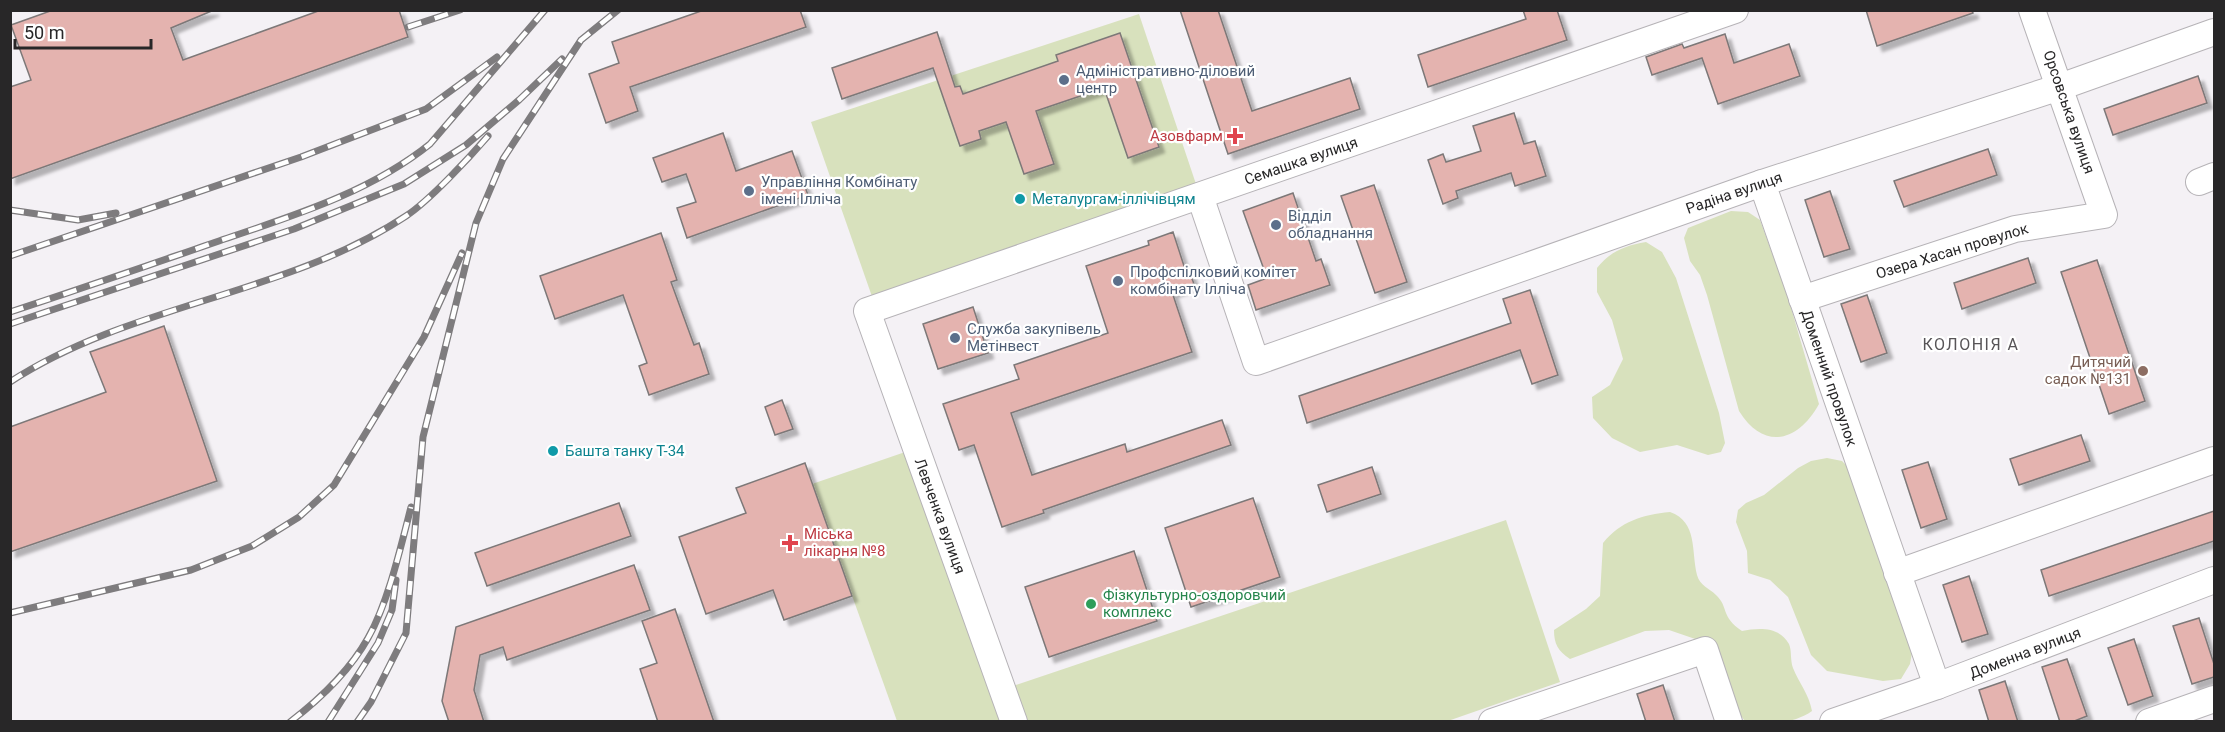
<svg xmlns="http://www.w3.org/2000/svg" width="2225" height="732" viewBox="0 0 2225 732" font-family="Roboto,sans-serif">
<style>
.green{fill:#d8e1bd}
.building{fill:#e4b3af;stroke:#7d7878;stroke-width:1.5;filter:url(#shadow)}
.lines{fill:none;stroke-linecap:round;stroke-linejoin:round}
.minor-casing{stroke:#b6b3b7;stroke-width:28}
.minor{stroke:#fff;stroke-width:26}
.rail-casing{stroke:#7e7c7e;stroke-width:7}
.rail{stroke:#fff;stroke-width:4.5;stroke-dasharray:14;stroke-linecap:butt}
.service-dot{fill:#5c6f8a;stroke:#fff;stroke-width:2}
.health-dot{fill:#e0444e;stroke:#fff;stroke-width:2}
.culture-dot{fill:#0f9aa8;stroke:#fff;stroke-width:2}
.education-dot{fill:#8d6e63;stroke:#fff;stroke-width:2}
.leisure-dot{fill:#2e9e5b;stroke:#fff;stroke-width:2}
.labels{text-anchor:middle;stroke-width:4.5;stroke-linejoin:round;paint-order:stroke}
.service-label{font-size:15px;fill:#4e5e75;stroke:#fff;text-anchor:start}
.street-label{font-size:15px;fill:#282728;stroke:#fff}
.health-label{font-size:15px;fill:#be3a42;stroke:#fff;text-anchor:end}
.culture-label{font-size:15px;fill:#0d838f;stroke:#fff;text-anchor:start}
.education-label{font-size:15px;fill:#785e54;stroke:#fff;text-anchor:end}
.leisure-label{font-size:15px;fill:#27864d;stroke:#fff;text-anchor:start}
.neighbourhood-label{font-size:16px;letter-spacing:1.5px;fill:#575457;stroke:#fff}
</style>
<defs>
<filter id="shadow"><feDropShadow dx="5.5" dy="5.5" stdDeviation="1.5" flood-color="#0004"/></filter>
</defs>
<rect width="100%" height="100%" fill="#f4f1f5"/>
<g class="green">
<polygon points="1139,14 1200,196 876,308 811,122"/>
<path d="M1731 211 1748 212 1760 220 1787 294 1819 404C1798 442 1764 451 1739 411L1707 295 1700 275 1690 261 1684 238 1688 228Z"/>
<path d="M1646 242 1662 252 1676 278 1719 413 1725 443 1721 452 1708 455 1677 445 1640 452 1612 438 1593 418 1592 397 1610 385 1623 359 1612 320 1597 292V268C1611 251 1624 246 1646 242Z"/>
<polygon points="911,450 1007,721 897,721 812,484"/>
<polygon points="1827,458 1842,461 1852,471 1913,647 1910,664 1901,679 1883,681 1827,671 1811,655 1788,597 1770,580 1748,573 1747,551 1736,522 1738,510 1746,503 1764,495 1798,468 1811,461"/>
<path d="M1670 512C1698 522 1691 551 1697 575 1700 586 1709 588 1716 595 1729 607 1720 616 1742 631 1758 628 1779 626 1789 644 1792 651 1790 660 1793 668 1799 683 1809 694 1812 711 1794 724 1767 725 1744 720L1733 704 1704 642 1669 630 1645 631 1570 659C1558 651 1554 644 1554 630L1586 609 1600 596 1603 543C1621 521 1642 515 1670 512Z"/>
<polygon points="1506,520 1560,682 1445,722 1019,721 1007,688"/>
</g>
<g class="building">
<polygon points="53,10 214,10 171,28 183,60 321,10 399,10 408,37 10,179 10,87 31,80 11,25"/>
<polygon points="704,10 800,10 806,27 630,87 638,111 606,123 589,74 619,63 612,42"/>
<polygon points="1180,10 1218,10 1252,111 1350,78 1360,109 1228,154"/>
<polygon points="1523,10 1557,10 1567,40 1428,87 1418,55 1526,19"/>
<polygon points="1866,10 1972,10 1973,13 1877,46"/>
<polygon points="937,32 955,87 960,86 963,94 1058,61 1056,55 1120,33 1159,147 1128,158 1104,88 1036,111 1054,164 1024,174 1006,122 979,131 981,139 960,146 933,68 842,99 832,68"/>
<polygon points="1725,34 1734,63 1789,44 1800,76 1718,104 1702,58 1652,75 1646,57 1682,44 1684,48"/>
<polygon points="2198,76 2207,103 2113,135 2104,109"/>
<polygon points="1514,113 1524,144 1535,141 1546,176 1515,186 1511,173 1456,191 1458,198 1443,204 1428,160 1443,154 1446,162 1481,151 1473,126"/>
<polygon points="723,133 736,171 792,151 808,195 687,238 677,208 696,202 686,174 662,182 653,158"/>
<polygon points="1988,149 1997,175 1904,207 1894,181"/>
<polygon points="1374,185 1407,282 1375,293 1341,196"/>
<polygon points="1830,191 1850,249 1824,257 1805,200"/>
<polygon points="1293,193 1316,261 1321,259 1330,285 1256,310 1248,285 1267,278 1243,211"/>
<polygon points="1173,232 1185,269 1188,268 1194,284 1172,292 1192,352 1011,413 1032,475 1125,444 1127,452 1222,420 1231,445 1043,510 1044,513 1002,527 974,445 959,450 943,404 1019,379 1014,365 1108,333 1086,266 1149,245 1148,241"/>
<polygon points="661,233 677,280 671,282 694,345 699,343 709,374 649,395 639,366 647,363 623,295 555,319 540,276"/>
<polygon points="2028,258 2036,283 1962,309 1954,283"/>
<polygon points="2097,260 2145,401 2109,414 2061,272"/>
<polygon points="1530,290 1558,375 1532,384 1520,350 1307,423 1299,396 1511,323 1503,299"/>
<polygon points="1867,295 1887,353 1861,362 1841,304"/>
<polygon points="973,307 988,353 938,369 923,324"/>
<polygon points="164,326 217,481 10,552 10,427 106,392 90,352"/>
<polygon points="782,400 793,429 775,435 765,407"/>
<polygon points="2081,435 2090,461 2019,485 2010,459"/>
<polygon points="1928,462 1947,519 1921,528 1902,470"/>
<polygon points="805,463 852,596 784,620 773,590 706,614 679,537 746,513 736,488"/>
<polygon points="1372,467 1381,494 1327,512 1318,485"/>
<polygon points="1253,498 1280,577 1191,607 1165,528"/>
<polygon points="619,503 631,536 487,586 475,553"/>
<polygon points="2214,511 2214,541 2049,596 2041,570"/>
<polygon points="1134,551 1157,621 1049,657 1025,587"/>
<polygon points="634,565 650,610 507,660 503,647 480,655 474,690 484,722 449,722 442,701 456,627"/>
<polygon points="1969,576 1988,634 1962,642 1943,585"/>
<polygon points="675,609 714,722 658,722 640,669 657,663 642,621"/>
<polygon points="2199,618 2214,664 2214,677 2192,684 2173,626"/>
<polygon points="2134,639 2153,696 2128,705 2108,648"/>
<polygon points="2067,659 2087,716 2072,722 2060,722 2042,667"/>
<polygon points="2005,681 2018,722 1989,722 1979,690"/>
<polygon points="1663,685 1675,722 1646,722 1637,694"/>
</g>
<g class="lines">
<g class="minor-casing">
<g id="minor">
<polyline points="2199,182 2214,176"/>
<polyline points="1762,183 1937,686"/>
<polyline points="1200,196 1256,362 1762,183 2060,87 2214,32"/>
<polyline points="1802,299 2015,229 2104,215 2032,10"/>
<polyline points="1897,573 2214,460"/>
<polyline points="1014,722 867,311 1735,10"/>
<polyline points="1492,722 1705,650 1729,722"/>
<polyline points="1833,722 1937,686 2214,580"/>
<polyline points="2149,722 2214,699"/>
</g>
</g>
<use href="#minor" class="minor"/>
<g class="rail-casing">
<g id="rail">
<polyline points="408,27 460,10"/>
<polyline points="10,210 78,220 116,213"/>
<polyline points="10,256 301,157 426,109 497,57"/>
<path d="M10 312C80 289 149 265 219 241 292 216 369 193 430 144L545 10"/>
<polyline points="10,324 294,229 404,184 466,145 519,100 562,59"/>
<path d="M10 382C131 303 285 296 406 216 429 201 469 158 488 136"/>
<polyline points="10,613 191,570 252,546 299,517 334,485 424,337 462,253"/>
<path d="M290 722C320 699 349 672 368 638 388 603 401 546 411 507"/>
<polyline points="328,722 378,643 392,610 396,580"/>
<polyline points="357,722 371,702 406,633 423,437 476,223 503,159 581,40 618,10"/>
</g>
</g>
<use href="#rail" class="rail"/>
</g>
<g class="service-dot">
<circle cx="1064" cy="80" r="6"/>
<circle cx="749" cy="191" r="6"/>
<circle cx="1276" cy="225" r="6"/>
<circle cx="1118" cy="281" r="6"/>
<circle cx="955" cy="338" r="6"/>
</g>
<g class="health-dot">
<path d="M1232 127h6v6h6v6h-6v6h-6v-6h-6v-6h6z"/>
<path d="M787 534h6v6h6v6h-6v6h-6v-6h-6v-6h6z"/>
</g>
<g class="culture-dot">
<circle cx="1020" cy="199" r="6"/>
<circle cx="553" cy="451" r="6"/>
</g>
<circle class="education-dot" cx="2143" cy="371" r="6"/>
<circle class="leisure-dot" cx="1091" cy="604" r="6"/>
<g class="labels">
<g class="service-label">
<text x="1076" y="76">Адміністративно-діловий<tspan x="1076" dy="17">центр</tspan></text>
<text x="761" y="187">Управління Комбінату<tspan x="761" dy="17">імені Ілліча</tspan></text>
<text x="1288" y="221">Відділ<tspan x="1288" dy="17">обладнання</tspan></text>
<text x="1130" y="277">Профспілковий комітет<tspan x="1130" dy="17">комбінату Ілліча</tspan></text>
<text x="967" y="334">Служба закупівель<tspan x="967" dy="17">Метінвест</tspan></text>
</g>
<g class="street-label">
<text transform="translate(2069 112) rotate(71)" y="5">Орсовська вулиця</text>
<text transform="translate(1301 161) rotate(-19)" y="5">Семашка вулиця</text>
<text transform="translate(1734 193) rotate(-19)" y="5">Радіна вулиця</text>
<text transform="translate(1952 251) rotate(-17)" y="5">Озера Хасан провулок</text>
<text transform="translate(1829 378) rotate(71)" y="5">Доменний провулок</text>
<text transform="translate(940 516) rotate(70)" y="5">Левченка вулиця</text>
<text transform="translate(2025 653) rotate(-21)" y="5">Доменна вулиця</text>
</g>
<g class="health-label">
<text x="1223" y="141">Азовфарм</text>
<text x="804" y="539" text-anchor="start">Міська<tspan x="804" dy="17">лікарня №8</tspan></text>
</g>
<g class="culture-label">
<text x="1032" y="204">Металургам-іллічівцям</text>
<text x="565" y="456">Башта танку Т-34</text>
</g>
<g class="education-label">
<text x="2131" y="367">Дитячий<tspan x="2131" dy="17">садок №131</tspan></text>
</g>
<g class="leisure-label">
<text x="1103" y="600">Фізкультурно-оздоровчий<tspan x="1103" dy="17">комплекс</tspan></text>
</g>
<g class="neighbourhood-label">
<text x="1971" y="350">КОЛОНІЯ А</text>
</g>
</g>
<rect width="2225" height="732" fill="none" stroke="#282728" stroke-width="24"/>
<path d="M15 39v9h136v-9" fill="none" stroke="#282728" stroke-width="3"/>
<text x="24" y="39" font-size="18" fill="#282728" stroke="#ffffff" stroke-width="4.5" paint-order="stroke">50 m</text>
</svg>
